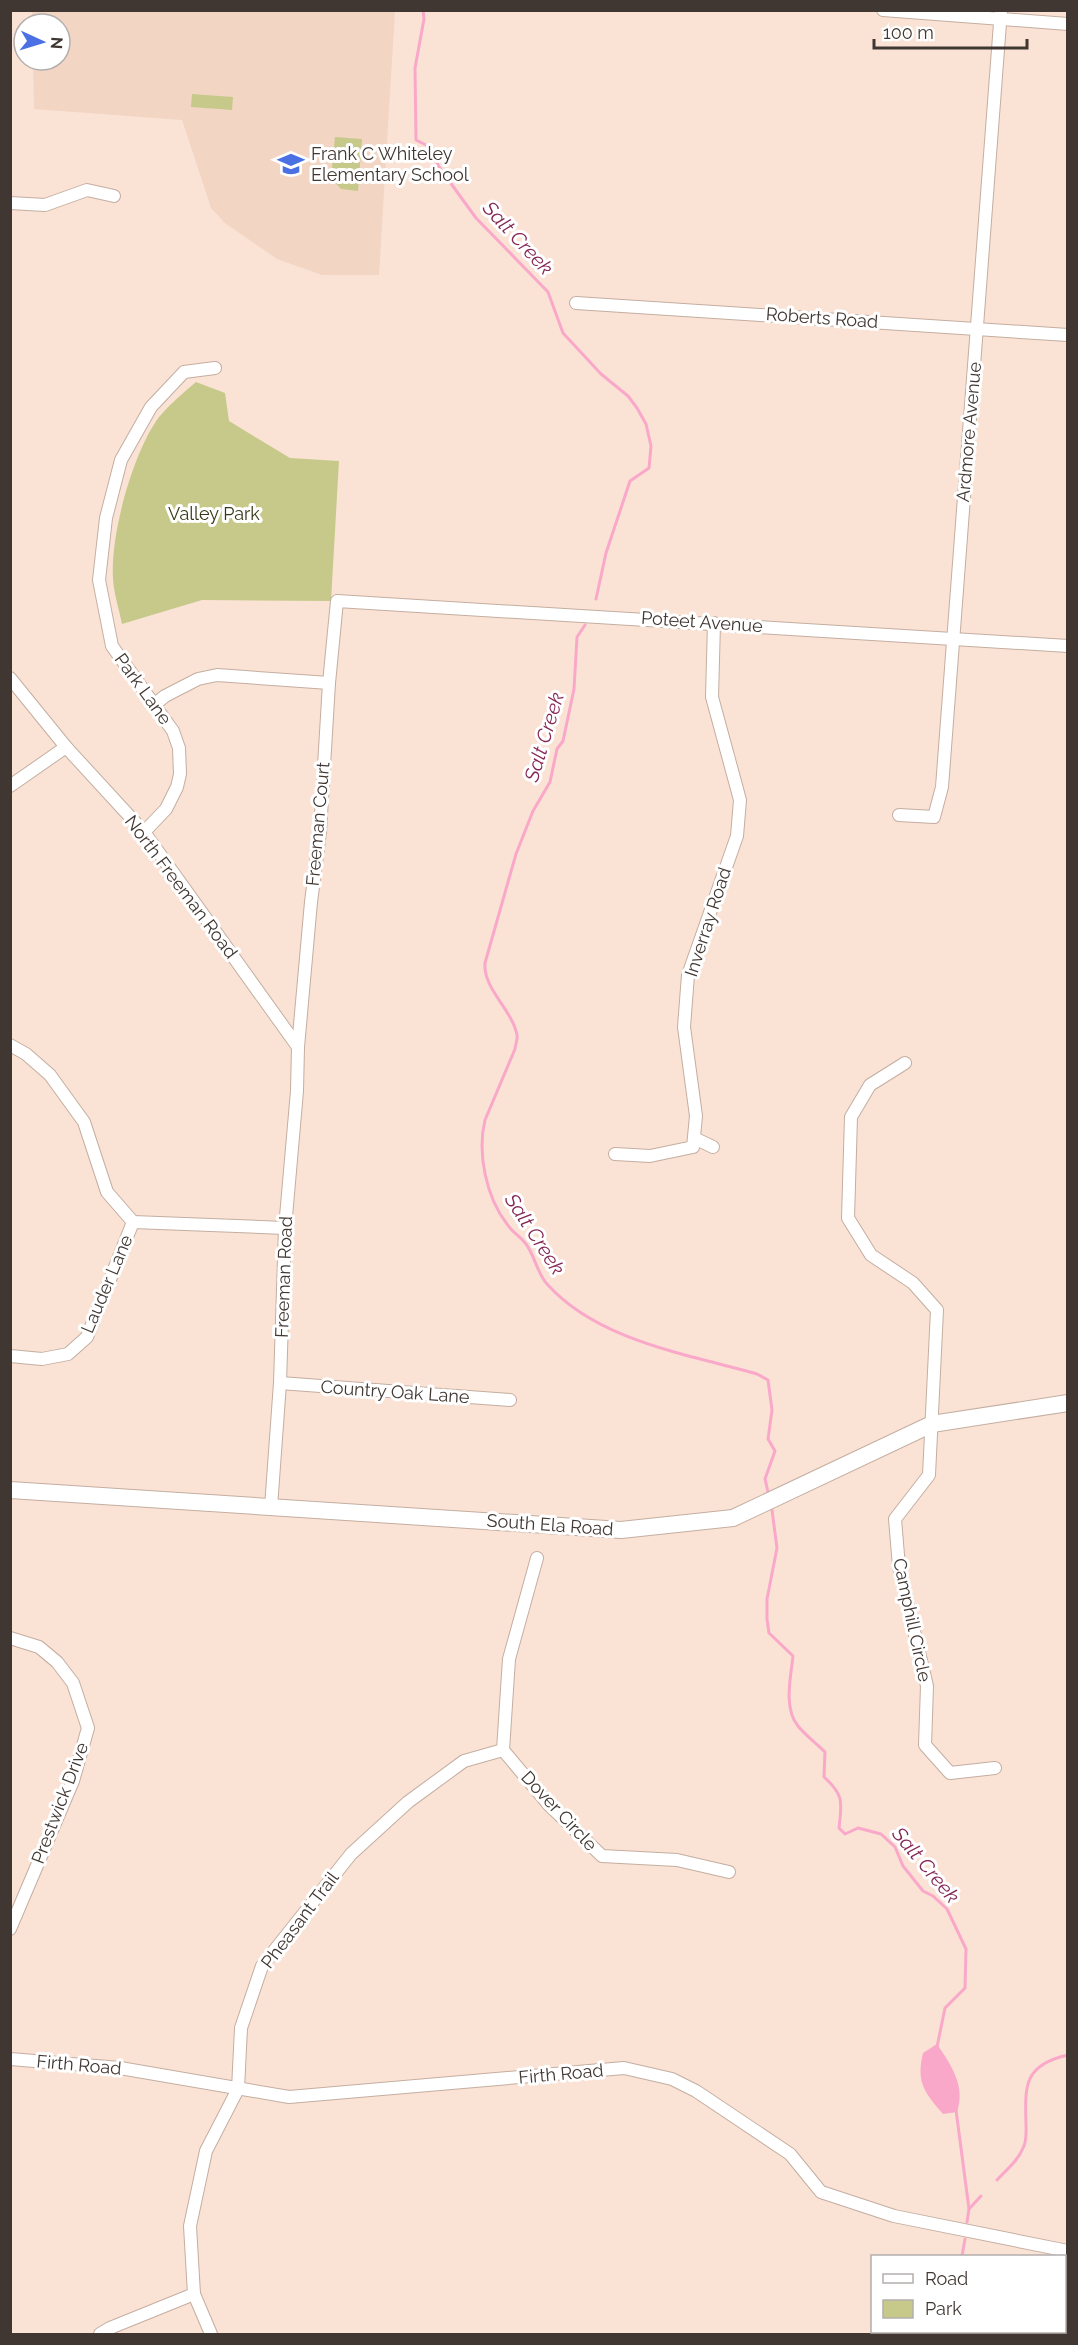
<svg xmlns="http://www.w3.org/2000/svg" width="1078" height="2345" viewBox="0 0 1078 2345" font-family="Raleway,sans-serif">
<style>
.built{fill:#f2d5c3}
.green{fill:#c7c98b}
.water{fill:#faa8c9}
.lines{fill:none;stroke-linecap:round;stroke-linejoin:round}
.stream{stroke:#faa8c9;stroke-width:3}
.minor-casing{stroke:#c4aea1;stroke-width:14}
.major-casing{stroke:#c4aea1;stroke-width:18}
.minor{stroke:#fff;stroke-width:12}
.major{stroke:#fff;stroke-width:16}
.labels{text-anchor:middle;stroke-width:6;stroke-linejoin:round;paint-order:stroke}
.poi-label{font-size:18px;fill:#403732;stroke:#fff;text-anchor:start}
.street-label{font-size:18px;fill:#403732;stroke:#fff}
.park-label{font-size:18px;fill:#373815;stroke:#fff}
.water-label{font-size:20px;font-style:italic;fill:#842754;stroke:#fff}
</style>
<rect width="100%" height="100%" fill="#fae3d5"/>
<polygon class="built" points="32,11 395,11 379,275 322,275 277,259 225,223 211,208 182,120 34,109 33,60 60,60 60,24 32,24"/>
<g class="green">
<polygon points="192,94 233,97 232,110 191,107"/>
<polygon points="335,137 362,139 358,191 341,189 331,178"/>
<path d="M196 382 225 393 229 421 290 458 339 461 331 601 202 600 122 624C119 609 114 594 113 579 110 535 133 452 159 417 170 404 183 393 196 382Z"/>
</g>
<path class="water" d="M937 2044C951 2065 966 2086 957 2112L943 2114C924 2092 916 2082 923 2053Z"/>
<g class="lines">
<g class="stream">
<polyline points="423,10 424,19 415,68 416,140 430,147 439,167 476,218 548,292 563,333 601,374 628,396 637,408 646,424 651,446 649,468 630,481 606,553 596,599"/>
<path d="M585 625 577 637 574 689 563 741 557 749 550 782 533 811 516 854 485 963C483 989 512 1009 517 1035 518 1040 515 1045 515 1049L485 1120C477 1153 486 1197 507 1224 512 1232 521 1237 526 1244 535 1256 537 1273 547 1284 598 1341 687 1354 757 1374L768 1380 772 1410 768 1439 775 1451 765 1479 768 1492"/>
<path d="M772 1510 777 1548 767 1599V1619L769 1633 793 1656C791 1676 783 1708 798 1726 805 1735 816 1743 825 1752L824 1777C844 1795 842 1802 839 1828L845 1834 858 1828 881 1834 895 1847 903 1866 923 1891 933 1896 947 1909 966 1949 965 1988 945 2008 937 2047"/>
<polyline points="956,2110 969,2209 967,2222"/>
<path d="M997 2180C1006 2170 1018 2161 1023 2148 1027 2141 1026 2133 1026 2125 1025 2086 1023 2065 1068 2055"/>
<polyline points="969,2209 981,2196"/>
<polyline points="962,2256 965,2239"/>
<polyline points="908,2334 912,2332"/>
</g>
<g class="minor-casing">
<g id="minor">
<polyline points="883,10 1068,24"/>
<polyline points="10,203 45,205 87,190 114,196"/>
<polyline points="576,303 1068,335"/>
<polyline points="10,678 66,747 144,832 298,1047"/>
<polyline points="154,705 165,696 198,679 217,675 329,683"/>
<polyline points="10,786 66,747"/>
<polyline points="899,815 934,817 942,787 1001,10"/>
<polyline points="144,832 166,809 177,787 180,774 179,748 173,731 112,646 99,580 106,518 121,460 151,407 184,372 215,368"/>
<polyline points="10,1045 26,1054 50,1075 84,1122 107,1192 133,1222 87,1337 68,1354 42,1359 10,1356"/>
<polyline points="905,1063 870,1085 851,1117 848,1218 871,1255 913,1283 937,1310 929,1475 895,1519 899,1567 927,1686 925,1745 950,1773 995,1768"/>
<polyline points="694,1138 713,1147"/>
<polyline points="615,1154 650,1156 693,1147 696,1116 684,1027 688,975 737,836 740,800 712,697 714,623"/>
<polyline points="133,1222 285,1228"/>
<polyline points="280,1383 510,1400"/>
<polyline points="271,1507 280,1383 285,1228 297,1091 298,1047 311,902 320,832 329,683 337,601 1068,646"/>
<polyline points="10,1638 39,1647 57,1662 73,1683 88,1728 73,1781 10,1929"/>
<polyline points="503,1750 549,1805 602,1856 677,1860 729,1872"/>
<polyline points="10,2059 120,2068 289,2097 624,2068 672,2079 696,2091 790,2154 821,2192 894,2216 1068,2251"/>
<polyline points="194,2294 211,2334"/>
<polyline points="100,2334 110,2328 194,2294 190,2226 206,2151 238,2089 241,2028 262,1966 351,1854 408,1802 464,1761 503,1750 509,1659 537,1558"/>
</g>
</g>
<g class="major-casing">
<polyline id="major" points="10,1490 621,1530 733,1518 932,1424 1068,1403"/>
</g>
<use href="#minor" class="minor"/>
<use href="#major" class="major"/>
</g>
<defs>
<g id="school-bare" transform="scale(2.07)"><path d="M0-5L7-2L0 1L-7-2ZM-4 1L0 2.5L4 1V4Q0 6-4 4Z" fill="#4a70e3" stroke="#fff" stroke-width="2.5" paint-order="stroke"/></g>
</defs>
<g fill-rule="evenodd">
<use href="#school-bare" x="291" y="164"/>
</g>
<g class="labels">
<g class="poi-label">
<text x="311" y="160">Frank C Whiteley<tspan x="311" dy="21">Elementary School</tspan></text>
</g>
<g class="street-label">
<text transform="translate(822 318) rotate(4)" y="6">Roberts Road</text>
<text transform="translate(969 432) rotate(-85)" y="6">Ardmore Avenue</text>
<text transform="translate(702 622) rotate(4)" y="6">Poteet Avenue</text>
<text transform="translate(143 689) rotate(54)" y="6">Park Lane</text>
<text transform="translate(318 824) rotate(-85)" y="6">Freeman Court</text>
<text transform="translate(181 887) rotate(53)" y="6">North Freeman Road</text>
<text transform="translate(708 922) rotate(-72)" y="6">Inverray Road</text>
<text transform="translate(284 1277) rotate(-88)" y="6">Freeman Road</text>
<text transform="translate(107 1284) rotate(-67)" y="6">Lauder Lane</text>
<text transform="translate(395 1392) rotate(4)" y="6">Country Oak Lane</text>
<text transform="translate(550 1525) rotate(4)" y="6">South Ela Road</text>
<text transform="translate(912 1620) rotate(78)" y="6">Camphill Circle</text>
<text transform="translate(60 1803) rotate(-69)" y="6">Prestwick Drive</text>
<text transform="translate(559 1811) rotate(47)" y="6">Dover Circle</text>
<text transform="translate(300 1920) rotate(-53)" y="6">Pheasant Trail</text>
<text transform="translate(79 2065) rotate(5)" y="6">Firth Road</text>
<text transform="translate(561 2074) rotate(-5)" y="6">Firth Road</text>
</g>
<g class="park-label">
<text x="214" y="520">Valley Park</text>
</g>
<g class="water-label">
<text transform="translate(518 238) rotate(47)" y="7">Salt Creek</text>
<text transform="translate(544 737) rotate(-73)" y="7">Salt Creek</text>
<text transform="translate(535 1234) rotate(57)" y="7">Salt Creek</text>
<text transform="translate(926 1865) rotate(50)" y="7">Salt Creek</text>
</g>
</g>
<rect width="1078" height="2345" fill="none" stroke="#403732" stroke-width="24"/>
<rect x="871" y="2255" width="195" height="78" fill="#ffffff" stroke="#b3afad" stroke-width="1.5"/>
<rect x="883" y="2274" width="30" height="9" fill="#ffffff" stroke="#b3afad" stroke-width="1.5"/>
<text x="925" y="2285" font-size="18" fill="#403732">Road</text>
<rect x="883" y="2300" width="30" height="18" fill="#c7c98b" stroke="#b3afad" stroke-width="1.5"/>
<text x="925" y="2315" font-size="18" fill="#403732">Park</text>
<g transform="translate(42 42) rotate(94)"><circle r="28" fill="#ffffff" stroke="#b3afad" stroke-width="1.5"/>
<path d="M0-4.5L10 22L0 15L-10 22Z" fill="#4a70e3"/>
<text y="-9" font-size="16" font-weight="bold" text-anchor="middle" fill="#403732">N</text>
</g>
<path d="M874 39v9h153v-9" fill="none" stroke="#403732" stroke-width="3"/>
<text x="883" y="39" font-size="18" fill="#403732" stroke="#ffffff" stroke-width="4.5" paint-order="stroke">100 m</text>
</svg>
